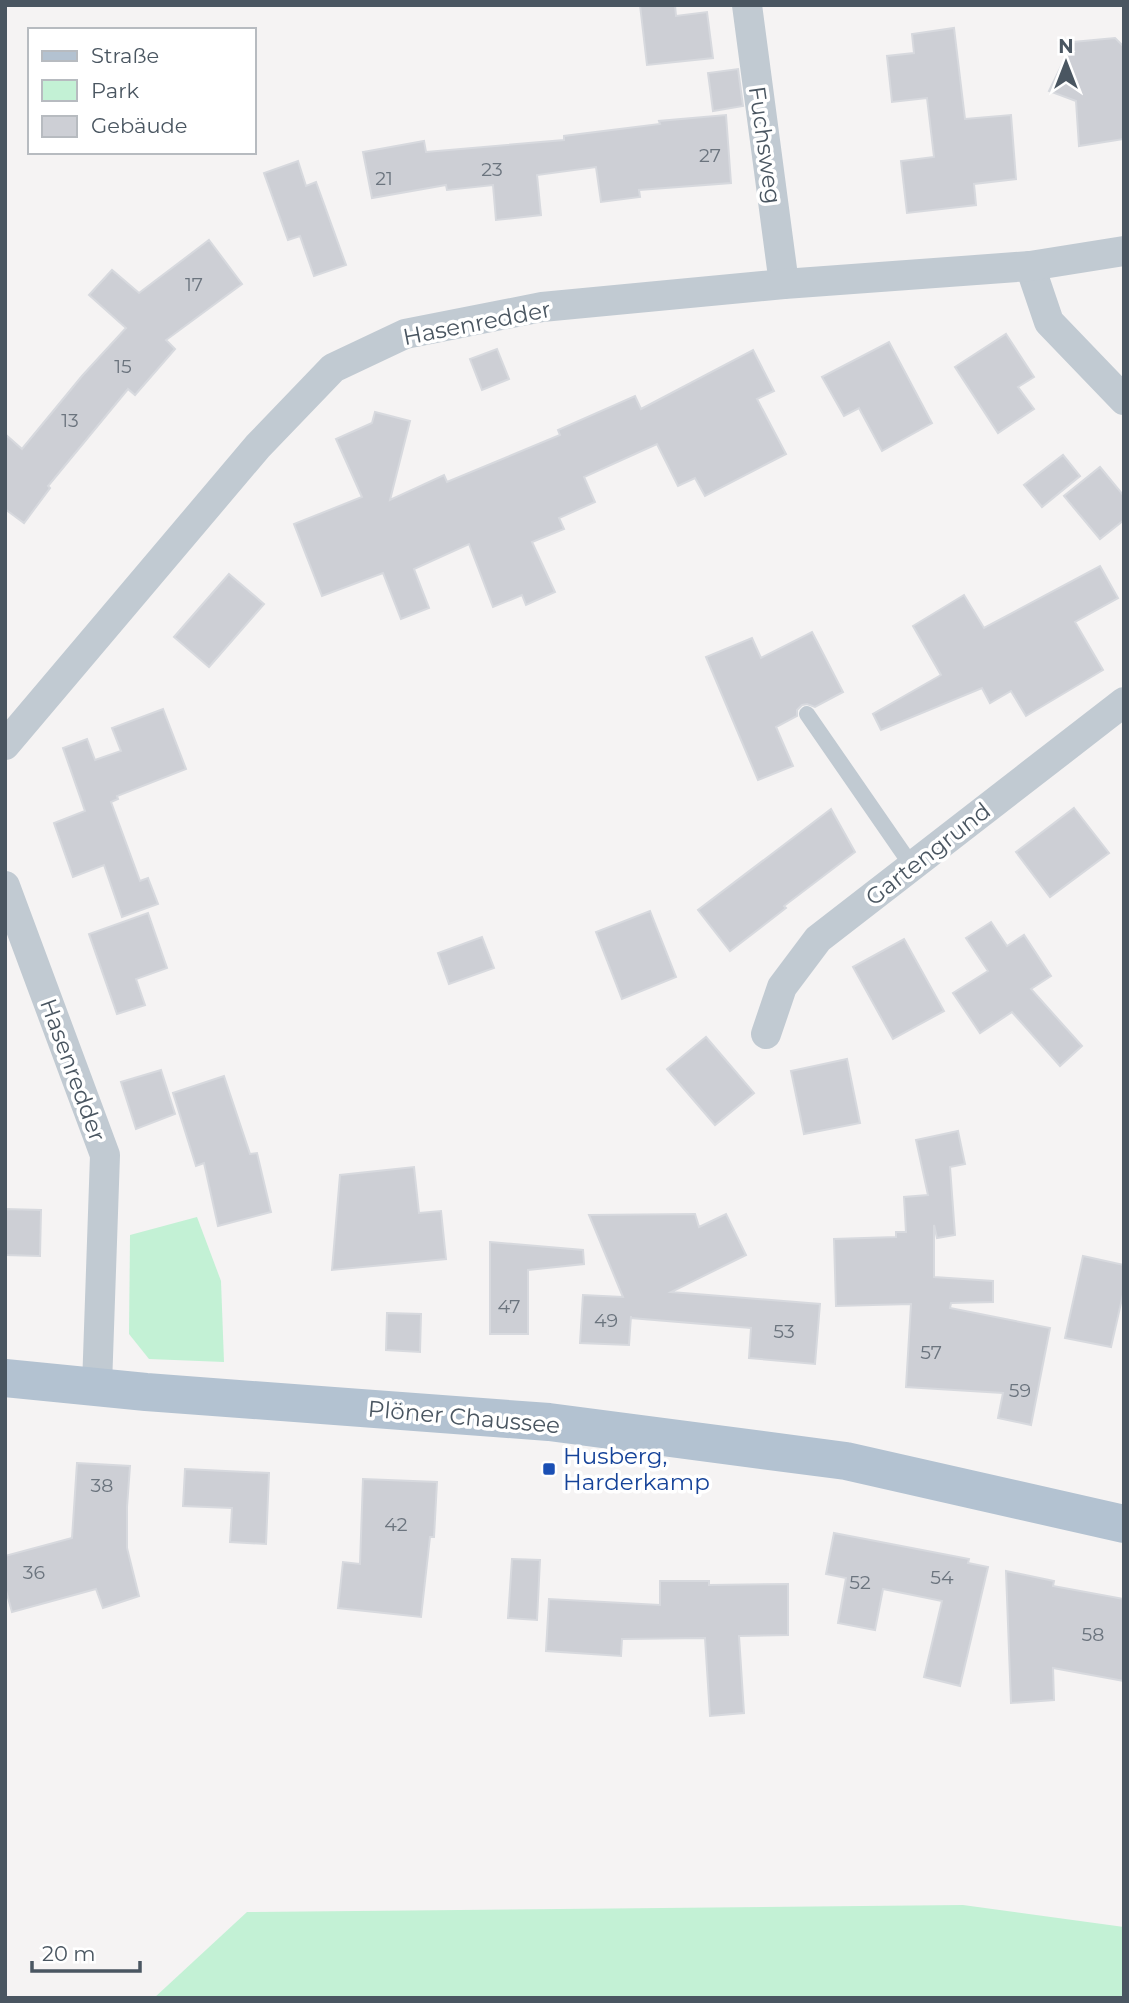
<svg xmlns="http://www.w3.org/2000/svg" width="1129" height="2003" viewBox="0 0 1129 2003" font-family="Montserrat,sans-serif">
<style>
.green{fill:#c3f1d5}
.building{fill:#cdcfd5;stroke:#d7d9de;stroke-width:2}
.lines{fill:none;stroke-linecap:round;stroke-linejoin:round}
.service{stroke:#c1cad2;stroke-width:16}
.minor{stroke:#c1cad2;stroke-width:30}
.primary{stroke:#b3c2d1;stroke-width:38}
.transit-dot{fill:#1a4fb4;stroke:#fff;stroke-width:2.5}
.labels{text-anchor:middle;stroke-width:7;stroke-linejoin:round;paint-order:stroke}
.number-label{font-size:19px;fill:#6b747e}
.street-label{font-size:23px;fill:#4a5661;stroke:#fff}
.transit-label{font-size:23px;fill:#164399;stroke:#fff;text-anchor:start}
</style>
<rect width="100%" height="100%" fill="#f5f3f3"/>
<g class="green">
<polygon points="197,1217 221,1281 224,1362 149,1359 129,1334 130,1235"/>
<polygon points="963,1905 1124,1927 1124,1998 154,1998 247,1912"/>
</g>
<g class="building">
<polygon points="640,5 675,5 676,16 707,12 713,58 647,65"/>
<polygon points="954,28 965,119 1011,115 1016,179 974,184 976,205 907,213 901,161 934,157 927,98 892,102 887,56 914,53 912,34"/>
<polygon points="1115,38 1124,47 1124,139 1079,146 1076,101 1049,91 1073,42"/>
<polygon points="738,69 743,106 713,111 708,73"/>
<polygon points="726,115 731,183 639,190 640,197 601,202 596,167 537,175 541,215 496,220 493,185 447,190 446,185 372,198 363,152 424,141 426,152 564,140 564,136 660,124 659,121"/>
<polygon points="298,161 306,186 316,182 346,265 314,276 300,236 288,240 264,173"/>
<polygon points="209,240 242,284 166,340 175,349 135,395 128,389 48,486 50,488 24,523 5,509 5,434 22,449 82,376 126,328 89,295 112,270 139,293"/>
<polygon points="1006,334 1034,377 1018,387 1034,409 998,433 955,367"/>
<polygon points="889,342 932,423 882,451 859,408 844,416 822,377"/>
<polygon points="497,349 509,379 482,390 470,359"/>
<polygon points="753,350 774,391 757,399 786,454 705,496 695,478 678,486 657,444 584,477 595,502 559,518 564,529 532,542 555,592 526,605 522,595 493,607 469,544 414,569 429,608 401,619 383,573 322,596 294,524 362,497 336,439 372,423 375,412 410,421 390,500 444,475 447,482 560,435 558,430 635,396 641,409"/>
<polygon points="1063,455 1080,476 1042,507 1024,485"/>
<polygon points="1100,467 1124,496 1124,520 1100,539 1064,496"/>
<polygon points="1100,566 1118,598 1075,622 1103,670 1026,716 1011,691 990,703 982,688 881,730 873,714 941,675 913,626 964,595 984,628"/>
<polygon points="229,574 264,604 209,667 174,637"/>
<polygon points="812,632 843,692 815,707 807,704 802,705 797,710 797,716 776,727 793,766 758,780 706,657 752,638 761,658"/>
<polygon points="163,709 186,769 117,796 118,799 111,802 140,881 148,878 158,904 122,917 104,865 73,877 54,823 85,811 63,748 87,739 95,760 121,751 112,728"/>
<polygon points="1074,808 1109,853 1050,897 1016,852"/>
<polygon points="831,809 855,852 784,906 786,908 730,951 698,910"/>
<polygon points="650,911 676,977 622,999 596,932"/>
<polygon points="148,913 167,968 136,979 145,1005 117,1014 89,934"/>
<polygon points="991,922 1007,946 1024,935 1051,976 1031,989 1082,1046 1060,1066 1012,1012 980,1033 953,993 988,971 966,938"/>
<polygon points="482,937 494,968 449,984 438,953"/>
<polygon points="904,939 944,1011 893,1039 853,967"/>
<polygon points="706,1037 754,1093 715,1125 667,1069"/>
<polygon points="847,1059 860,1123 804,1134 791,1071"/>
<polygon points="161,1070 175,1114 136,1129 121,1082"/>
<polygon points="224,1076 250,1154 257,1153 271,1212 218,1226 204,1163 196,1166 173,1093"/>
<polygon points="958,1131 965,1164 950,1167 955,1235 937,1238 934,1225 934,1277 993,1281 993,1302 951,1303 950,1308 1050,1328 1031,1425 998,1418 1003,1393 906,1387 911,1304 836,1306 834,1239 896,1237 896,1232 906,1232 904,1197 928,1195 916,1140"/>
<polygon points="414,1167 419,1213 441,1211 446,1259 332,1270 340,1175"/>
<polygon points="5,1209 41,1210 40,1256 5,1255"/>
<polygon points="695,1214 699,1227 726,1214 746,1255 671,1292 820,1304 815,1364 749,1358 751,1328 631,1318 631,1316 629,1345 580,1343 583,1295 623,1297 589,1215"/>
<polygon points="490,1242 583,1250 584,1264 528,1270 528,1334 490,1334"/>
<polygon points="1083,1256 1124,1265 1124,1290 1111,1347 1065,1338"/>
<polygon points="387,1313 421,1314 420,1352 386,1350"/>
<polygon points="77,1463 130,1466 127,1507 127,1548 139,1596 103,1608 96,1589 12,1612 5,1587 5,1556 72,1538"/>
<polygon points="185,1469 269,1473 266,1544 230,1542 232,1508 183,1506"/>
<polygon points="363,1479 437,1482 434,1537 430,1537 421,1617 338,1608 343,1562 360,1564"/>
<polygon points="834,1533 969,1559 968,1563 988,1567 960,1686 924,1677 942,1601 883,1589 875,1630 838,1623 846,1578 826,1574"/>
<polygon points="512,1559 540,1560 537,1620 508,1618"/>
<polygon points="1006,1571 1054,1581 1053,1586 1124,1599 1124,1681 1053,1668 1054,1700 1011,1703"/>
<polygon points="660,1581 709,1581 709,1585 788,1584 788,1635 739,1636 744,1713 710,1716 705,1638 622,1639 621,1656 546,1651 549,1599 660,1605"/>
</g>
<g class="lines">
<polyline class="service" points="807,714 912,866"/>
<g class="minor">
<polyline points="747,5 784,284"/>
<polyline points="1030,266 1049,322 1124,400"/>
<polyline points="5,745 258,446 333,368 405,334 542,307 784,284 1030,266 1124,251"/>
<polyline points="5,886 105,1155 97,1386"/>
<polyline points="766,1034 782,987 818,939 1124,702"/>
</g>
<polyline class="primary" points="5,1378 146,1392 549,1422 846,1461 1124,1524"/>
</g>
<rect class="transit-dot" x="542" y="1462" width="14" height="14" rx="3.5"/>
<g class="labels">
<g class="number-label">
<text x="710" y="162">27</text>
<text x="492" y="176">23</text>
<text x="384" y="185">21</text>
<text x="194" y="291">17</text>
<text x="123" y="373">15</text>
<text x="70" y="427">13</text>
<text x="509" y="1313">47</text>
<text x="606" y="1327">49</text>
<text x="784" y="1338">53</text>
<text x="931" y="1359">57</text>
<text x="1020" y="1397">59</text>
<text x="102" y="1492">38</text>
<text x="396" y="1531">42</text>
<text x="34" y="1579">36</text>
<text x="942" y="1584">54</text>
<text x="860" y="1589">52</text>
<text x="1093" y="1641">58</text>
</g>
<g class="street-label">
<text transform="translate(765 145) rotate(82)" y="8">Fuchsweg</text>
<text transform="translate(477 323) rotate(-11)" y="8">Hasenredder</text>
<text transform="translate(928 854) rotate(-38)" y="8">Gartengrund</text>
<text transform="translate(73 1070) rotate(70)" y="8">Hasenredder</text>
<text transform="translate(464 1417) rotate(5)" y="8">Plöner Chaussee</text>
</g>
<g class="transit-label">
<text x="563" y="1464">Husberg,<tspan x="563" dy="26">Harderkamp</tspan></text>
</g>
</g>
<rect width="1129" height="2003" fill="none" stroke="#4a5661" stroke-width="14"/>
<rect x="28" y="28" width="228" height="126" fill="#ffffff" stroke="#b7bbc0" stroke-width="2"/>
<rect x="42" y="51" width="35" height="10" fill="#b3c2d1" stroke="#b7bbc0" stroke-width="2"/>
<text x="91" y="63" font-size="21" fill="#4a5661">Straße</text>
<rect x="42" y="80" width="35" height="21" fill="#c3f1d5" stroke="#b7bbc0" stroke-width="2"/>
<text x="91" y="98" font-size="21" fill="#4a5661">Park</text>
<rect x="42" y="116" width="35" height="21" fill="#cdcfd5" stroke="#b7bbc0" stroke-width="2"/>
<text x="91" y="133" font-size="21" fill="#4a5661">Gebäude</text>
<g transform="translate(1066 63)" stroke="#ffffff" stroke-width="5" paint-order="stroke">
<path d="M0-5L12 26L0 18L-12 26Z" fill="#4a5661"/>
<text y="-10" font-size="19" font-weight="bold" text-anchor="middle" fill="#4a5661">N</text>
</g>
<path d="M32 1961v10h108v-10" fill="none" stroke="#4a5661" stroke-width="3.5"/>
<text x="42" y="1961" font-size="21" fill="#4a5661" stroke="#ffffff" stroke-width="5" paint-order="stroke">20 m</text>
</svg>
